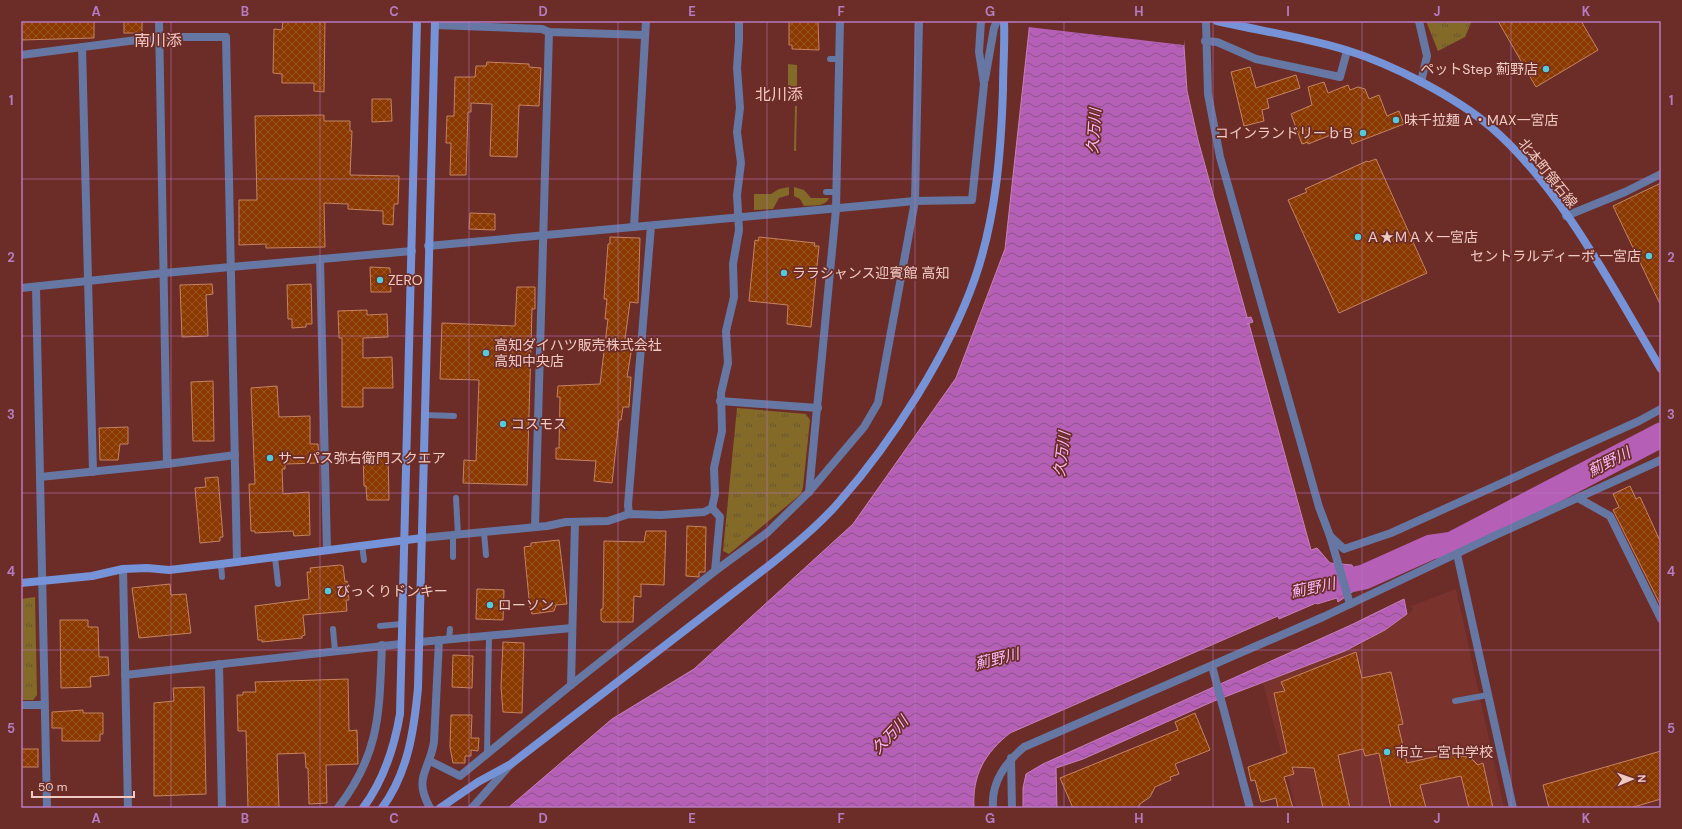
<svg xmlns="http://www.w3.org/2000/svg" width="1682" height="829" viewBox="0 0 1682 829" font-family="'DM Sans','Noto Sans JP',sans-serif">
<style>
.built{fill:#7a322d}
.green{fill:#846a28}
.park{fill:url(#park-tufts)}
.water{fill:url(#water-waves);stroke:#c780ba}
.pier{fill:#6c2d28}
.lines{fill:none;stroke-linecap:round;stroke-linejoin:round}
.river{stroke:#b560b6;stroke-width:25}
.building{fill:url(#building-cross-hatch);stroke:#c48363}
.lane{stroke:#6577a2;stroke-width:6}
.street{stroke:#6577a2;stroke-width:8}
.secondary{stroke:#7793d7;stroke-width:8}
.grid{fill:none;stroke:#b67ac1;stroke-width:1;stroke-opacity:0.55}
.poi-dot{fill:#53cbda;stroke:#6c2d28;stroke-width:1.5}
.labels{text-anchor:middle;stroke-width:3.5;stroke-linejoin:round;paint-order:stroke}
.poi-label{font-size:14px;fill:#f0c9c3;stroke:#6c2d28;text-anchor:start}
.street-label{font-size:14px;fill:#f0c9c3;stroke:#6c2d28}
.water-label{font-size:15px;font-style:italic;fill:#fab9f9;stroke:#6c2d28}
.quarter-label{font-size:16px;fill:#f7c8c2;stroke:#6c2d28}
.neatline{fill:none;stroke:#b67ac1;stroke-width:1.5}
.grid-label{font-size:13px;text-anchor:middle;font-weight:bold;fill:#b67ac1}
</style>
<defs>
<pattern id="park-tufts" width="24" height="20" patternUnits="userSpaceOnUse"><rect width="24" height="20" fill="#846a28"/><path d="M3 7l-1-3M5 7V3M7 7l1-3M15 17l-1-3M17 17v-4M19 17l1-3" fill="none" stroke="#695530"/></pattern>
<pattern id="water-waves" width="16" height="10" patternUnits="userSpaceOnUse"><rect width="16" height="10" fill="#b560b6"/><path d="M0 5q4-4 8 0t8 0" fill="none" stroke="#8f538b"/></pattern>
<pattern id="building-cross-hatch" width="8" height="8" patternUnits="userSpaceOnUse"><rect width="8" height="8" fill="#8a3901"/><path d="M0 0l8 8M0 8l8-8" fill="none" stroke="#9b5424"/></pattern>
</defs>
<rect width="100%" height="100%" fill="#6c2d28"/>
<polygon class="built" points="1456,589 1504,808 1296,808 1263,683 1362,644 1407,615 1413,610 1411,606"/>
<g class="green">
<polygon points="788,64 797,65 797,100 788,100"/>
<polygon points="795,106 797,106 796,151 794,151"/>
<polygon points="789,187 789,195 779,198 773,209 754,210 754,194 771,194 779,189"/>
<path d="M794 187 804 190 811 198H829C825 207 813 205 804 206L800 199 794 196Z"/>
</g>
<g class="park">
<polygon points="1426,21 1474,21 1471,23 1465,37 1438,51"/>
<polygon points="737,408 806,414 810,420 803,487 801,494 729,554 723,551"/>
<polygon points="35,597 37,695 33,700 21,700 21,599"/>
</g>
<g class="water">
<path d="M1030 21 1183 31 1187 91 1198 140 1247 317 1245 318 1251 317 1253 322 1247 324H1249L1311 550 1317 548 1330 563 1352 565 1358 588 1338 602 1337 598 1317 604 1316 603 1279 619 1278 616 1010 733C985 753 972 775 974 808H508L612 719 694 669 853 524 956 378 1005 249Z"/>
<polygon points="1404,599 1407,614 1385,630 1345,651 1214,701 1083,759 1056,768 1057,808 1023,808 1023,788 1026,774 1043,764 1351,625"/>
</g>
<polygon class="pier" points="1028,21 1185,21 1184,45 1028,27"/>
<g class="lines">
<polyline class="river" points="1322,586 1364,577 1431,547 1452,544 1661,435"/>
</g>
<g class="building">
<polygon points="21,21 94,21 94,38 21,40"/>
<rect x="124" y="21" width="18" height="12"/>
<polygon points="283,21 325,21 324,92 314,91 314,83 282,83 282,74 273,73 274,29 282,30"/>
<polygon points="789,21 818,21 819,50 792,49 792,45 789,45"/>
<polygon points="1498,21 1581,21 1598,50 1536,87"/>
<polygon points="487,62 529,64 529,67 541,68 539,106 519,105 517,157 490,156 492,104 471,103 471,112 468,112 466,175 450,175 451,143 446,143 447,116 454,116 455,77 475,77 476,66 486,66"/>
<polygon points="1250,67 1256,88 1296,75 1300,88 1267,99 1269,108 1262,110 1264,121 1244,126 1231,72"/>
<polygon points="1324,82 1328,93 1348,85 1350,90 1358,87 1365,89 1369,99 1379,95 1387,116 1399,111 1404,124 1352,144 1346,129 1308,144 1308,142 1302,144 1291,114 1312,105 1308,87"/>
<polygon points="372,99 391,99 392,121 372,122"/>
<polygon points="324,115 324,121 350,121 350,131 352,131 350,175 399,176 398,204 394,204 393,225 383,224 383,211 348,209 348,204 324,203 325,247 266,248 266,244 239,245 239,200 257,200 255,116"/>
<polygon points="1376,159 1427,273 1339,313 1288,200 1307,192 1305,189 1367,161 1368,162"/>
<polygon points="1661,183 1661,306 1613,206"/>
<polygon points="470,213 495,214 495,230 469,229"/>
<polygon points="610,237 640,238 638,303 630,302 624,346 632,347 627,377 631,377 629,407 623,407 621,420 619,420 612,483 594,481 596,461 556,459 556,448 559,448 560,397 557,397 558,386 600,384 608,319 605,319 607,299 604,299 608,244 610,244"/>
<polygon points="759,237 815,243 814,246 819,246 811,327 787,324 788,305 749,301 755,240 758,241"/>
<polygon points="370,267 390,268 391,292 371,292"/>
<polygon points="212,284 213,294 206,295 208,336 182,337 180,285"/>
<polygon points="311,284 312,324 306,324 306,327 292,328 292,319 288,319 287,285"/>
<polygon points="517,287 535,287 535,309 532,309 527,485 463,483 464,460 476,461 479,380 440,379 442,323 515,326"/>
<polygon points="367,310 367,315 387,314 388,337 363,338 363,358 392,357 393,388 363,388 363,407 342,407 342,338 339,338 338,311"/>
<polygon points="213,381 214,441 193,441 191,382"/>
<polygon points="277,386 279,417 310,416 310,444 318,444 319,463 285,464 285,469 282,469 283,494 309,492 310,535 294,536 293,531 255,533 255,531 251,531 249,484 255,484 251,388"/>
<polygon points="128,427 128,444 120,444 118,460 100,460 99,428"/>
<polygon points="363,454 388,454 389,500 367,500 366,486 364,486"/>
<polygon points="218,477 223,537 220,537 220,541 200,543 195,488 206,487 205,478"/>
<polygon points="1630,486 1636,499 1640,497 1661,543 1661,606 1613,510 1619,507 1613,494"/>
<polygon points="687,526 706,527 705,572 699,572 699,577 686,576"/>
<polygon points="646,531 666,531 664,585 641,584 641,597 634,596 633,622 603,622 601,620 601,609 603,609 604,541 644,542"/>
<polygon points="559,540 567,604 556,605 554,611 532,614 530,609 524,547 531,546 531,543"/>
<polygon points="340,565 343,566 345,582 347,581 349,600 346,600 347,611 303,615 305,635 302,636 302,638 262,642 262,640 258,640 255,606 309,599 307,572 311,572 310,568"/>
<polygon points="170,584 171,595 186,594 191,633 139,638 132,588"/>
<polygon points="477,589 504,590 503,620 476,619"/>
<polygon points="60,620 88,620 88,627 98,627 99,657 108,657 109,675 90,677 91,687 61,688"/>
<polygon points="503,642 524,643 522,713 503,712 501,687"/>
<polygon points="1356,652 1362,678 1391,672 1403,724 1398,725 1407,763 1455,752 1456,755 1471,758 1478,765 1483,763 1493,808 1469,808 1461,776 1420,785 1426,808 1391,808 1379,753 1365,756 1363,749 1338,755 1350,808 1323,808 1314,768 1292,767 1294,774 1284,777 1293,808 1278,808 1276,798 1261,802 1255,780 1251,781 1248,767 1287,753 1274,693 1285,691 1281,682"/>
<polygon points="453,655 473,656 472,688 452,687"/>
<polygon points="348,679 349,731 357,730 358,764 326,765 327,803 309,804 308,768 306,768 305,753 277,754 279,808 248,808 246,731 238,731 237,695 243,695 243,692 256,692 255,682"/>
<polygon points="204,687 206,794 154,796 154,703 174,701 173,688"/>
<polygon points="83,710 83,713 103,713 103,734 100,734 100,741 62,741 62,728 52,728 52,712"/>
<polygon points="1195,713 1210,750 1175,764 1179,774 1170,777 1171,780 1155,787 1150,797 1140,804 1138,808 1073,808 1060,778 1178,730 1175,722"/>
<polygon points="451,715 472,715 471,738 479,738 478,751 471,750 471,756 465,756 465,763 453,763 450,747"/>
<rect x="21" y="749" width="17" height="18"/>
<polygon points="1661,751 1661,799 1630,808 1549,808 1543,785"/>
</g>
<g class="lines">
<g class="lane">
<polyline points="830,59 839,59"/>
<polyline points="826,192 836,192"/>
<polyline points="425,415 454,416"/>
<polyline points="456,498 458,535"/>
<polyline points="484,533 486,555"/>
<polyline points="362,545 364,560"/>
<polyline points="275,557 278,584"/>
<polyline points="453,557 453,535"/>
<polyline points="221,564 222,577"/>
<polyline points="380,626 402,624"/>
<polyline points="333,629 335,651"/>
<polyline points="449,639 450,629"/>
<polyline points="1455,701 1488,695"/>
<polyline points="487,754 489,636"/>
</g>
<g class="street">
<polyline points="159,21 167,464"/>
<polyline points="1206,21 1208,94 1220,157 1319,507 1330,536 1350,604"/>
<polyline points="1419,21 1427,56 1421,82"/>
<polyline points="435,25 542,29 549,32 645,35"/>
<polyline points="1205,41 1217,42 1256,59 1340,77 1347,51"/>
<polyline points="82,47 93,472"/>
<polyline points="21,55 160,37 226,37 237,562"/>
<polyline points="985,79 994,28 997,21"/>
<polyline points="1566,216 1625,192 1661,174"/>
<polyline points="634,227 646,21"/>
<polyline points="428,246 915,201 972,200 984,84 979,52 981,21"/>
<polyline points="320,259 327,550"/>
<polyline points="36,287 47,808"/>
<polyline points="21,288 164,273 412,251"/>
<polyline points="720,401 818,408"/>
<polyline points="40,477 167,464 235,455"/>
<polyline points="809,492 836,209 840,21"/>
<polyline points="1578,498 1610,516 1661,619"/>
<polyline points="629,514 628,505 651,226"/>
<polyline points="535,527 549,32"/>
<polyline points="1330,536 1344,549 1391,533 1639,421 1661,409"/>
<polyline points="422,538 547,526 566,522 608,521 629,514 661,515 704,512 712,508 715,494 714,468 722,431 721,393 728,363 726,331 734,297 733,264 739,230 737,195 741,163 737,132 740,108 737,68 739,40 739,21"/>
<polyline points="1457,554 1513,808"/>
<polyline points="123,569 128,808"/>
<polyline points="715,571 768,532 809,492 864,427 878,403 915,201 919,21"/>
<polyline points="420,642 572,628"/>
<polyline points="219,664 222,808"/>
<polyline points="1212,666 1250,808"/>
<polyline points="125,675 401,644"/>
<polyline points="571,685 575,522"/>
<polyline points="21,705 44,705"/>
<polyline points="1011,758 1012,808"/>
<polyline points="430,761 460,776 571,685 715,571 720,517 712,508"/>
<path d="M338 808C381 752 379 712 382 645"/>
<path d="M430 808C413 777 429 772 434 742L439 640"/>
<polyline points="472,808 510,765"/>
<path d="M993 808C991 782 1005 763 1024 747L1323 617 1496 535 1661 460"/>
</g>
<g class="secondary">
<path d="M1217 21C1260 31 1304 37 1346 50 1392 64 1456 97 1492 128 1563 190 1613 289 1661 369"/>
<polyline points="21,583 92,576 123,569 147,568 169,570 221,564 422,538"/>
<path d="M363 808C384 780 394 749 400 714L417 21"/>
<path d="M382 808C408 773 414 730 418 688L435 21"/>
<path d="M440 808 478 782 511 764 771 564C795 545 819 525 839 502 892 442 949 353 975 278 996 217 1001 152 1003 89 1003 66 1005 44 1004 21"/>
</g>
</g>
<path class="grid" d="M171 21V808M320 21V808M469 21V808M618 21V808M767 21V808M915 21V808M1064 21V808M1213 21V808M1362 21V808M1511 21V808M21 179H1661M21 336H1661M21 493H1661M21 650H1661"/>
<g class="poi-dot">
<circle cx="1546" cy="69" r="4"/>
<circle cx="1396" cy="120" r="4"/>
<circle cx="1363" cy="133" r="4"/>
<circle cx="1358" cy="237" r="4"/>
<circle cx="1649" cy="256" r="4"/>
<circle cx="784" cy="273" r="4"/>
<circle cx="380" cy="280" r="4"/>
<circle cx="486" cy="353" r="4"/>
<circle cx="503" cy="424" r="4"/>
<circle cx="270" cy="458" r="4"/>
<circle cx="328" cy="591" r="4"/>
<circle cx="490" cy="605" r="4"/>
<circle cx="1387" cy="752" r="4"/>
</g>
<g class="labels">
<g class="poi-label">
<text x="1538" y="74" text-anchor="end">ペットStep 薊野店</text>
<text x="1404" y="125">味千拉麺 A・MAX一宮店</text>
<text x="1355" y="138" text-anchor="end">コインランドリーｂＢ</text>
<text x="1366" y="242">Ａ★ＭＡＸ一宮店</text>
<text x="1641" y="261" text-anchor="end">セントラルディーボ 一宮店</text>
<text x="792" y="278">ララシャンス迎賓館 高知</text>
<text x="388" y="285">ZERO</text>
<text x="494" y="350">高知ダイハツ販売株式会社<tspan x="494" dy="16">高知中央店</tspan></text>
<text x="511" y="429">コスモス</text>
<text x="278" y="463">サーパス弥右衛門スクエア</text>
<text x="336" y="596">びっくりドンキー</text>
<text x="498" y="610">ローソン</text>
<text x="1395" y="757">市立一宮中学校</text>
</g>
<g class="street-label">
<text transform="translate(1548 173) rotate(51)" y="5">北本町領石線</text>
</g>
<g class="water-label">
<text transform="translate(1094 131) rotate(-86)" y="5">久万川</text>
<text transform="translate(1062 454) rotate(-83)" y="5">久万川</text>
<text transform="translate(1609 462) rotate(-27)" y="5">薊野川</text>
<text transform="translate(1313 588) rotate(-12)" y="5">薊野川</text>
<text transform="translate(997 659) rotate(-14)" y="5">薊野川</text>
<text transform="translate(890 735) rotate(-47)" y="5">久万川</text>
</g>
<g class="quarter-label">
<text x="158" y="46">南川添</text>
<text x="779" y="100">北川添</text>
</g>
</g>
<rect width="1682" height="829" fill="none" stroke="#6c2d28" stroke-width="44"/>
<g transform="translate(1632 779) rotate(88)" stroke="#6c2d28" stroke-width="3" paint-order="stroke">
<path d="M0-3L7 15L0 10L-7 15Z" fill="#f0c9c3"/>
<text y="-6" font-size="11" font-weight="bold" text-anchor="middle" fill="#f0c9c3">N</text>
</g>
<path d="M32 791v6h102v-6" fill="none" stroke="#f0c9c3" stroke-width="2"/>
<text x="38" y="791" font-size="12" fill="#f0c9c3" stroke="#6c2d28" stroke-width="3" paint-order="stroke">50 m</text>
<rect x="22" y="22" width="1638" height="785" class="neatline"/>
<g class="grid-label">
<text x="96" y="16">A</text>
<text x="245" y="16">B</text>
<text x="394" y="16">C</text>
<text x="543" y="16">D</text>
<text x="692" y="16">E</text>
<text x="841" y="16">F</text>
<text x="990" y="16">G</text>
<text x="1139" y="16">H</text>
<text x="1288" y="16">I</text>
<text x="1437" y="16">J</text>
<text x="1586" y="16">K</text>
<text x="11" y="105">1</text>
<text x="1671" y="105">1</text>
<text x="11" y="262">2</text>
<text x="1671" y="262">2</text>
<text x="11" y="419">3</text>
<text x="1671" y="419">3</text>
<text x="11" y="576">4</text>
<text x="1671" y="576">4</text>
<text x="11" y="733">5</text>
<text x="1671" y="733">5</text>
<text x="96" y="823">A</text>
<text x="245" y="823">B</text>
<text x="394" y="823">C</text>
<text x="543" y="823">D</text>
<text x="692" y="823">E</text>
<text x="841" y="823">F</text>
<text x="990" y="823">G</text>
<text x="1139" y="823">H</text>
<text x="1288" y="823">I</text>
<text x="1437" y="823">J</text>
<text x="1586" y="823">K</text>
</g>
</svg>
